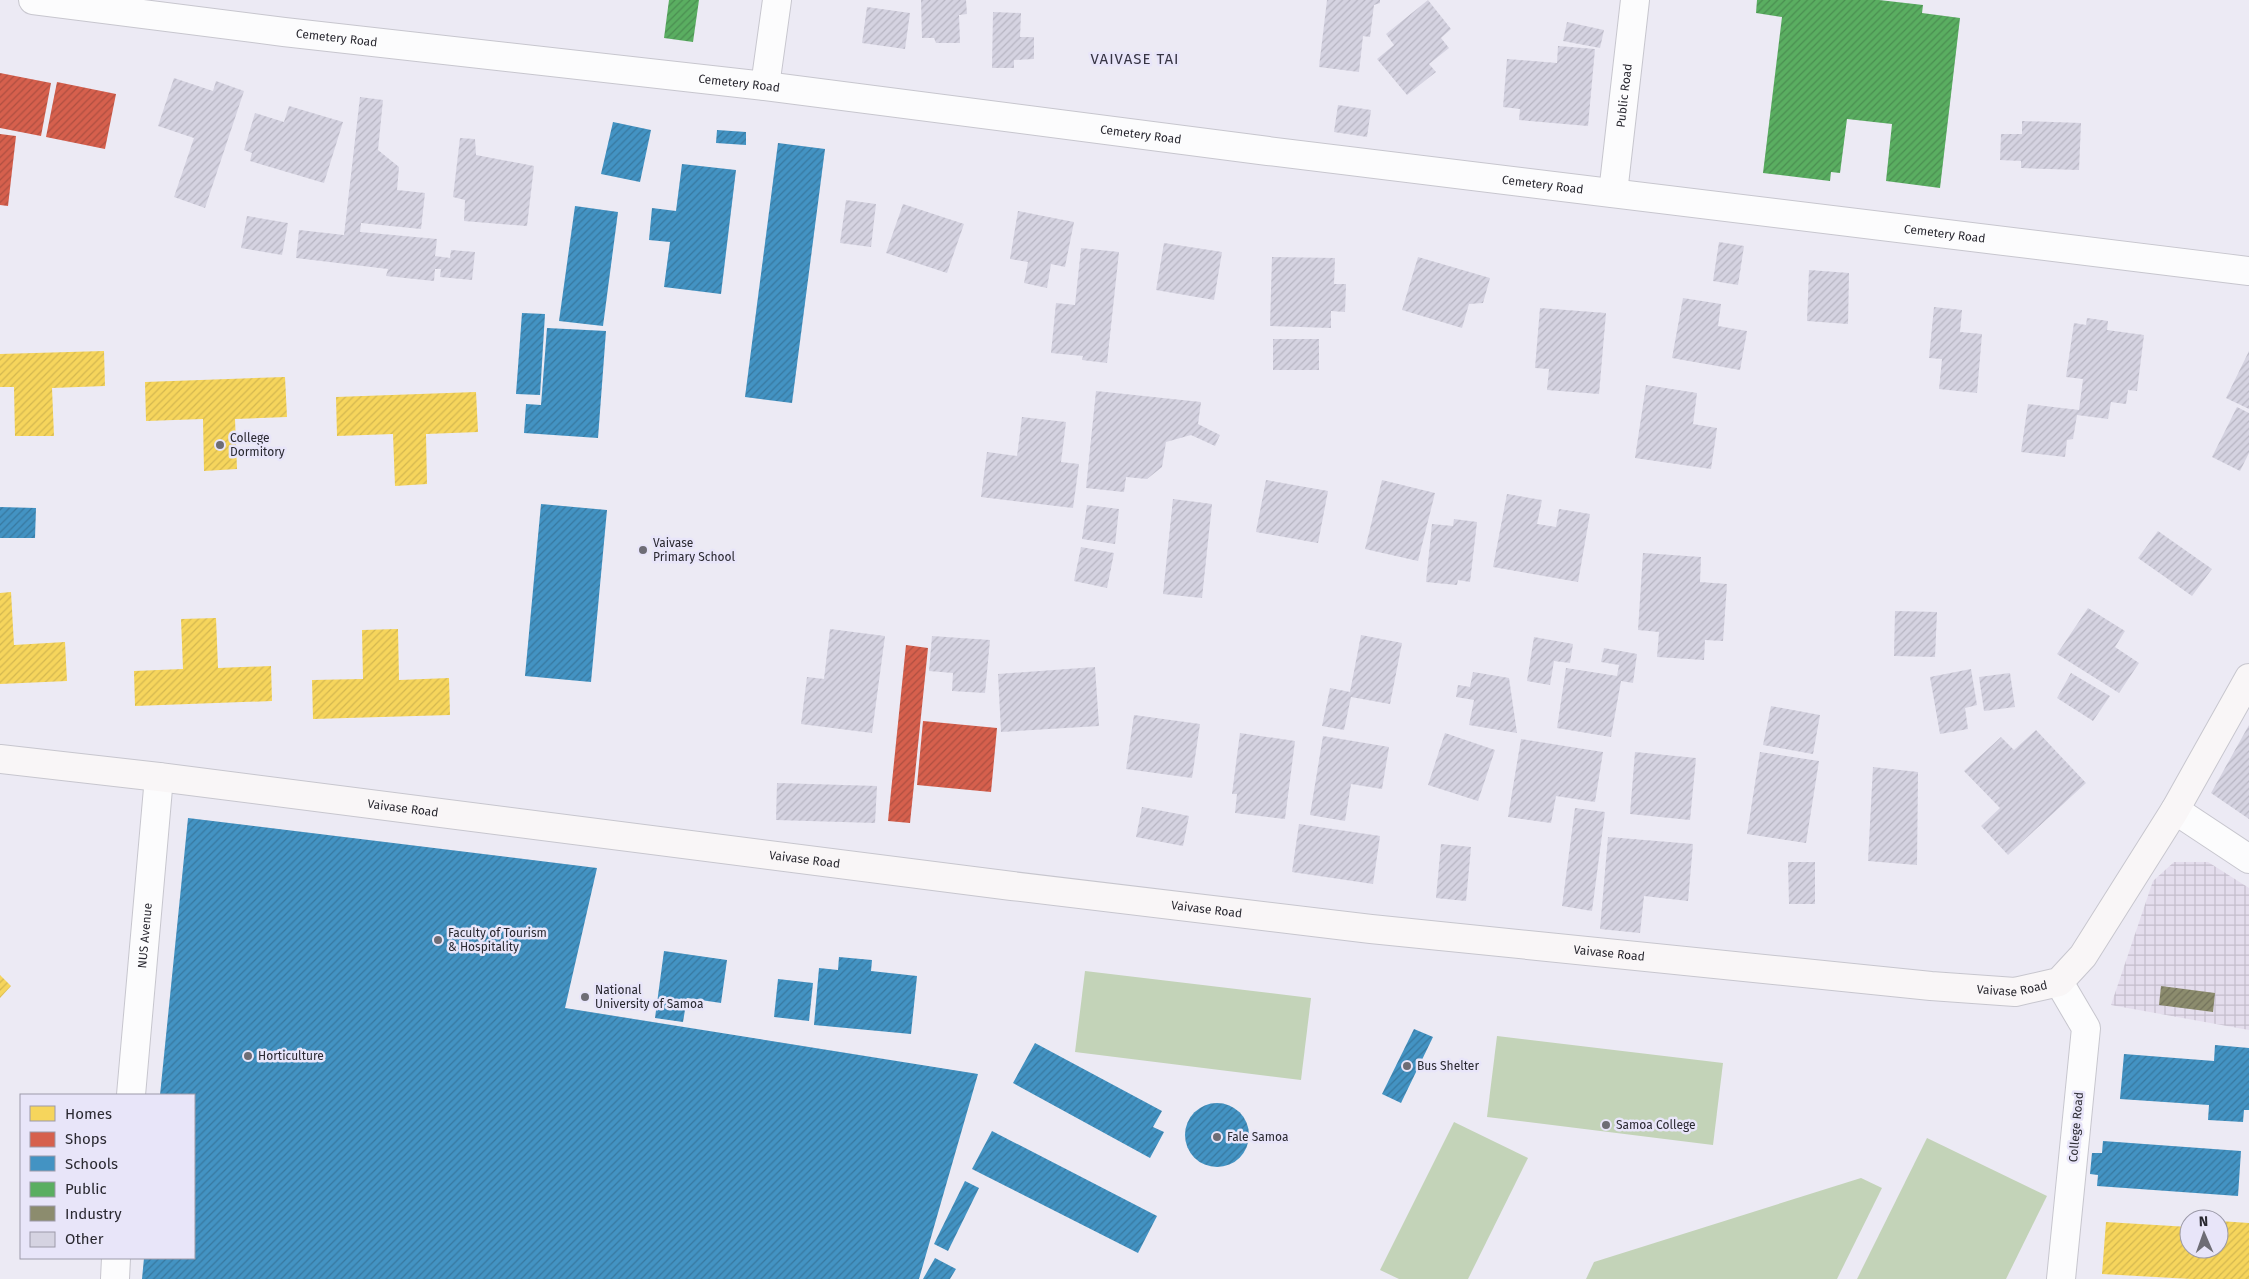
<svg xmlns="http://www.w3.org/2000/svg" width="2249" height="1279" viewBox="0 0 2249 1279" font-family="'Fira Sans',sans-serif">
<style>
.industrial{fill:url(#industrial-grid)}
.pitch{fill:#c3d3b8}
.homes{fill:url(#homes-hatch)}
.shops{fill:url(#shops-hatch)}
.schools{fill:url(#schools-hatch)}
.public{fill:url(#public-hatch)}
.industry{fill:url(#industry-hatch)}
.building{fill:url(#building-hatch)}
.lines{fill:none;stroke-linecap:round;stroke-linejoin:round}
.minor-casing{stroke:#c7c6ce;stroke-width:30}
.tertiary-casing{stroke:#c7c6ce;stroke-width:30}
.secondary-casing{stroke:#c7c6ce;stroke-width:30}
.minor{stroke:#fcfcfd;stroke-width:28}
.tertiary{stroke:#fcfcfd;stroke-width:28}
.secondary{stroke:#f9f6f7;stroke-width:28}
.poi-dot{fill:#6e6d75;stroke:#e8e5f9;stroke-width:2}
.labels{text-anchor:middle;stroke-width:5;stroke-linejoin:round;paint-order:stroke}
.street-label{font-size:12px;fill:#2a2931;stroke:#e8e5f9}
.poi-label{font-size:12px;fill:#2a2931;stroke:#e8e5f9;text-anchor:start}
.quarter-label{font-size:15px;letter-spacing:1px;fill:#363443;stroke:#e8e5f9}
</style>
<defs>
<pattern id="industrial-grid" width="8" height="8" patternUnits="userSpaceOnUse" patternTransform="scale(1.25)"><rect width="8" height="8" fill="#e4dded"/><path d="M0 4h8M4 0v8" fill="none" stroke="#c4becc"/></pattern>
<pattern id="homes-hatch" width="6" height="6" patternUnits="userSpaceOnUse" patternTransform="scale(1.25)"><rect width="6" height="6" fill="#f6d55c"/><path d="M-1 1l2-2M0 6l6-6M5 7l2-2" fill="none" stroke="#d3b750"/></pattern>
<pattern id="shops-hatch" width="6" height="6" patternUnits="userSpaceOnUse" patternTransform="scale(1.25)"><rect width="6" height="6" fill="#d6604d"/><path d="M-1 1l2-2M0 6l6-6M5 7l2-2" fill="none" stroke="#ae4f41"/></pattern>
<pattern id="schools-hatch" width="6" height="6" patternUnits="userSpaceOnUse" patternTransform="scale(1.25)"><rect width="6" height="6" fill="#4393c3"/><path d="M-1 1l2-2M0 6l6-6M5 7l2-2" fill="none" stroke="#38789f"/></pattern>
<pattern id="public-hatch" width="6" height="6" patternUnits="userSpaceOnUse" patternTransform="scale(1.25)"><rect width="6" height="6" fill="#5aae61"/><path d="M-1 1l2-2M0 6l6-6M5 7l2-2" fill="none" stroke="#4b8e51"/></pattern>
<pattern id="industry-hatch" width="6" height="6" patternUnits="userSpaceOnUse" patternTransform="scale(1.25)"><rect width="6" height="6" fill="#8c8c6e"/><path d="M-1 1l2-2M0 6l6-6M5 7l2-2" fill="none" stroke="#73725b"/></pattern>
<pattern id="building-hatch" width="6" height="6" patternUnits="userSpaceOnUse" patternTransform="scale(1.25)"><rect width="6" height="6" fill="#d5d3e1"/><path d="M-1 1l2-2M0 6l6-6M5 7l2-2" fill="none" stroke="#b7b5c2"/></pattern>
</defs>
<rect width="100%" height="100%" fill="#eceaf4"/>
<polygon class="industrial" points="2174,862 2208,862 2249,888 2249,1030 2111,1005 2153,881"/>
<g class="pitch">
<polygon points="1085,971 1311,998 1301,1080 1075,1052"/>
<polygon points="1497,1036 1723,1063 1713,1145 1487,1117"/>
<polygon points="1454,1122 1528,1158 1468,1279 1399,1279 1380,1270"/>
<polygon points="1927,1138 2047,1196 2006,1279 1857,1279"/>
<polygon points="1861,1178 1882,1188 1837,1279 1586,1279 1594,1262"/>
</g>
<g class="homes">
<polygon points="104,351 105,386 52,388 54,436 15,436 14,387 0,387 0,354"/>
<polygon points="285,377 287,417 235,419 237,469 204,471 203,419 146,421 145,382"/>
<polygon points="476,392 478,432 426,434 427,484 395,486 393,434 337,436 336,397"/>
<polygon points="11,592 14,645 65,642 67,681 0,684 0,593"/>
<polygon points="216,618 218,668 271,666 272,701 135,706 134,671 183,669 181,619"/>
<polygon points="398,629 399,680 449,678 450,715 313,719 312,680 363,679 362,630"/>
<polygon points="0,975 11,986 0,998"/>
<polygon points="2219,1221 2249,1223 2249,1279 2191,1279 2102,1274 2106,1222 2189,1227 2189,1249 2219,1249"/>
</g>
<g class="shops">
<polygon points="0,73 51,83 41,136 0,128"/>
<polygon points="57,82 116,94 105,149 46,137"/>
<polygon points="0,134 16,136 8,206 0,205"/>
<polygon points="906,645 928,648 910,823 888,821"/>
<polygon points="923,721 997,728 991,792 917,785"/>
</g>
<g class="schools">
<polygon points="613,122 651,130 640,182 601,174"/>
<polygon points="717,130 746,132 746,145 716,143"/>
<polygon points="778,143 825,149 792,403 745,397"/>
<polygon points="682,164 736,170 721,294 664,287 670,242 649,240 652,208 676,211"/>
<polygon points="575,206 618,212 603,326 559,321"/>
<polygon points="522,313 545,314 540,395 516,394"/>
<polygon points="547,328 606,331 598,438 524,433 526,404 541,405"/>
<polygon points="541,504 607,510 591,682 525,676"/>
<polygon points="0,507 36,508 35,538 0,538"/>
<polygon points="188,818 597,868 565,1008 978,1074 919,1279 142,1279 144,1258 194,1258 194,1095 160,1095"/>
<polygon points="664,951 727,960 721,1003 687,998 683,1022 655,1018"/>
<polygon points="839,957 872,960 871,971 917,976 911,1034 814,1025 819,968 838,970"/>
<polygon points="778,979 813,983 809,1021 774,1017"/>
<polygon points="1414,1029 1433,1037 1401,1103 1382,1094"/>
<polygon points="1035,1043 1162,1111 1153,1127 1164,1132 1150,1158 1013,1083"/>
<polygon points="2215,1045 2249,1048 2249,1110 2244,1110 2243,1122 2208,1120 2209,1105 2120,1099 2124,1054 2214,1061"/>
<circle cx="1217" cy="1135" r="32"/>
<polygon points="992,1131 1157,1216 1138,1253 972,1169"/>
<polygon points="2103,1141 2241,1151 2238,1196 2097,1186 2098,1175 2090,1174 2092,1153 2102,1153"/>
<polygon points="965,1181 979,1188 948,1251 934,1244"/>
<polygon points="935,1258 956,1269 950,1279 923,1279"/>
</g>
<g class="public">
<polygon points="669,0 699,0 693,42 664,38"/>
<polygon points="1757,0 1879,0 1923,5 1922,13 1960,18 1940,188 1886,181 1892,124 1847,119 1840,173 1831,172 1830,181 1763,173 1782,17 1756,13"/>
</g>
<polygon class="industry" points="2161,986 2215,993 2213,1012 2159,1005"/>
<g class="building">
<polygon points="921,0 966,0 967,14 959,15 960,43 936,43 934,38 922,38"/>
<polygon points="1327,0 1380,0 1380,3 1374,5 1370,37 1363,36 1359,72 1319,67"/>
<polygon points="1428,0 1451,29 1441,38 1449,48 1429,64 1436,72 1407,95 1377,59 1394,45 1386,34"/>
<polygon points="867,7 910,13 905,49 862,43"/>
<polygon points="993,12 1021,13 1020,37 1034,37 1034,59 1014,60 1014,68 992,68"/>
<polygon points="1567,22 1604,30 1600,48 1563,41"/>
<polygon points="1558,46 1595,49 1588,126 1519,120 1520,109 1503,107 1507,59 1557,63"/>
<polygon points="174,78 213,91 216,81 244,91 205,208 174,197 194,138 158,126"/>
<polygon points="360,97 383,100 378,150 399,167 397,190 425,193 421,229 361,223 360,232 437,239 435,256 450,258 451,250 475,252 472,280 440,277 441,269 435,269 434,281 386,276 388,269 296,258 299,230 344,235"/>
<polygon points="1338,105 1371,110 1367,137 1334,132"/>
<polygon points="289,106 343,122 324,183 250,161 252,153 244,150 255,113 284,122"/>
<polygon points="2022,121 2081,123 2079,170 2021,168 2021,161 2000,160 2001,134 2022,134"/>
<polygon points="460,138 475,139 476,155 534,166 527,226 464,221 465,200 453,197"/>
<polygon points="846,200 876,204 871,247 840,243"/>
<polygon points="903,204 964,224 947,273 886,253"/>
<polygon points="1018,211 1074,222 1065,267 1051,264 1047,288 1024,283 1028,262 1010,259"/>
<polygon points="247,216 288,223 282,255 241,248"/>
<polygon points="1719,242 1744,246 1738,285 1713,281"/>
<polygon points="1164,243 1222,252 1214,300 1156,290"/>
<polygon points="1081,248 1119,252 1107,363 1082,360 1083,356 1051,353 1056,303 1075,305"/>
<polygon points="1272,257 1335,258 1334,284 1346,284 1345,312 1331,311 1331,328 1270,326"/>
<polygon points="1418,257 1490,278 1483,303 1469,304 1462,328 1402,310"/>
<polygon points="1809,270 1849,273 1848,324 1807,321"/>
<polygon points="1683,298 1721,304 1718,326 1747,331 1740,370 1672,358"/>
<polygon points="1934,307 1962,310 1960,332 1982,334 1977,393 1939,389 1942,359 1929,358"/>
<polygon points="1540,308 1606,313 1599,394 1547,390 1549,369 1535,368"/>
<polygon points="2087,318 2108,321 2107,330 2144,335 2137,391 2128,390 2126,404 2111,402 2108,419 2077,415 2073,439 2067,440 2065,457 2021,452 2028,404 2079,410 2083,379 2066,377 2074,323 2086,325"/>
<rect x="1273" y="339" width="46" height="31"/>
<polygon points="2249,351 2249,409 2226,398"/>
<polygon points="1646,385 1697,393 1693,424 1717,428 1711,469 1635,458"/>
<polygon points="1096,391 1201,402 1198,424 1220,435 1215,446 1191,435 1166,442 1162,467 1147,479 1126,477 1124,492 1086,488"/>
<polygon points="2237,407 2249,413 2249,453 2240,471 2212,457"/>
<polygon points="1022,417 1066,422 1061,462 1079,464 1073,508 981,497 987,452 1017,456"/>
<polygon points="1266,480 1328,491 1318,543 1256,532"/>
<polygon points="1382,480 1435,493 1418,561 1365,549"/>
<polygon points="1507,494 1542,500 1537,524 1556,527 1559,509 1590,514 1578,582 1493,567"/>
<polygon points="1173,499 1212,504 1202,598 1163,594"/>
<polygon points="1087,505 1119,509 1115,544 1082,539"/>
<polygon points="1454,519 1477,522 1470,582 1458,580 1457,585 1426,582 1432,524 1453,526"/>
<polygon points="2158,531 2212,569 2192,596 2138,558"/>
<polygon points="1081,547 1114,553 1107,588 1074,581"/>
<polygon points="1643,553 1701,557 1700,582 1727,584 1723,641 1705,640 1704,660 1657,657 1659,632 1638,630"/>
<polygon points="2088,608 2125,631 2115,647 2139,663 2119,693 2057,654"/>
<polygon points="1895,611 1937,612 1935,657 1894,656"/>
<polygon points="830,629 885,636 872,733 801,724 807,677 824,679"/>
<polygon points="1361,635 1402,643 1390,704 1351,697 1344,730 1322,726 1330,688 1350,692"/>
<polygon points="932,636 990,640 985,693 952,691 953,673 929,671"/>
<polygon points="1534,637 1573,644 1570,663 1554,661 1550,685 1527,681"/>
<polygon points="1604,648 1637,654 1633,683 1621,681 1611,737 1557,728 1566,668 1617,676 1619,665 1601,662"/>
<polygon points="1095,667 1099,726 1001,732 998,674"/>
<polygon points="1971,669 1977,705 1965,708 1968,729 1940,734 1930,677"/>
<polygon points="1473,672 1509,678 1517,733 1469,725 1474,700 1456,697 1458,685 1470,687"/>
<polygon points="2010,673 2015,707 1984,711 1979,677"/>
<polygon points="2071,673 2110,696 2093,721 2057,698"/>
<polygon points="1771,706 1820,715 1813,754 1763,745"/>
<polygon points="1134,715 1200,724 1192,778 1126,769"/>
<polygon points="2249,725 2249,819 2211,793"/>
<polygon points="2036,730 2086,783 2008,855 1981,826 2000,808 1964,771 2001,737 2014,750"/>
<polygon points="1240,733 1295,741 1285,819 1235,813 1237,794 1232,794"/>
<polygon points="1445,733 1495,750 1478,801 1428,785"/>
<polygon points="1323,736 1389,747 1382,789 1351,784 1345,821 1310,815"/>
<polygon points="1521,739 1603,752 1595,802 1556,796 1551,823 1508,817"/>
<polygon points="1635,752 1696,758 1690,820 1630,814"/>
<polygon points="1760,752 1819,761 1806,843 1747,834"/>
<polygon points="1873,767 1918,772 1917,865 1868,861"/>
<polygon points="777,783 877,786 875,823 776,820"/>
<polygon points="1142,807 1189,816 1183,846 1136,837"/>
<polygon points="1575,808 1605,812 1592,911 1562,906"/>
<polygon points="1299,824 1380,836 1373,884 1292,872"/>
<polygon points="1608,837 1693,844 1688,901 1644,896 1640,933 1600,929"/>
<polygon points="1441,844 1471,847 1466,901 1436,898"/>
<polygon points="1788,862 1815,862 1815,904 1789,904"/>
</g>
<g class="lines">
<g class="minor-casing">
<g id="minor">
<polyline points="765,86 777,0"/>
<path id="s1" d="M1613 193 1635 0"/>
<polyline points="2059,982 2086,1028 2061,1279"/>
<path id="s2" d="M131 1095 159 777"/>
<polyline points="115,1279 116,1258"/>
</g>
</g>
<g class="tertiary-casing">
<g id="tertiary">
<path id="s3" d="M33 0 284 32 765 86 1268 151 2249 271"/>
<polyline points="2175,810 2249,859"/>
</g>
</g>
<g class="secondary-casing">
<g id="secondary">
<path id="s4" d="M0 759 159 777 1012 886 1371 929 1931 986 2015 992 2059 982 2083 956 2175 810 2249 678"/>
</g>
</g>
<use href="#minor" class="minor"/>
<use href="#tertiary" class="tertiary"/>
<use href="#secondary" class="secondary"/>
</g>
<g class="poi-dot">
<circle cx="220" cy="445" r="5"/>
<circle cx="643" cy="550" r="5"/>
<circle cx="438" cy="940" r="5"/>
<circle cx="585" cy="997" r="5"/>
<circle cx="248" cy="1056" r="5"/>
<circle cx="1407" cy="1066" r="5"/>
<circle cx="1606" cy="1125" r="5"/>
<circle cx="1217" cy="1137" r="5"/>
</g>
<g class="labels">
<g class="street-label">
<text dy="4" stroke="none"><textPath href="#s3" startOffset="306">Cemetery Road</textPath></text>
<text dy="4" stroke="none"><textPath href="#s3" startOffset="711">Cemetery Road</textPath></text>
<text dy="4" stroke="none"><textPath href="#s1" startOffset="98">Public Road</textPath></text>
<text dy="4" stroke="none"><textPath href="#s3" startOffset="1116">Cemetery Road</textPath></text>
<text dy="4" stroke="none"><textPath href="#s3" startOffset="1521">Cemetery Road</textPath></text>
<text dy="4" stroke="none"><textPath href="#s3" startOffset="1926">Cemetery Road</textPath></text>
<text dy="4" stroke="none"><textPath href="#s4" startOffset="406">Vaivase Road</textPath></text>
<text dy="4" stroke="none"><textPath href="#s4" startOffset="811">Vaivase Road</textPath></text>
<text dy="4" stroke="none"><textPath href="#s4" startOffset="1216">Vaivase Road</textPath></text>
<text dy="4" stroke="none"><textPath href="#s2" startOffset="160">NUS Avenue</textPath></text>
<text dy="4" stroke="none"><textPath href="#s4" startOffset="1621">Vaivase Road</textPath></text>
<text dy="4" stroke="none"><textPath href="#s4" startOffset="2026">Vaivase Road</textPath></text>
<text transform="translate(2076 1127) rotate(-85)" y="4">College Road</text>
</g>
<g class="poi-label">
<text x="230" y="442">College<tspan x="230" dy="14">Dormitory</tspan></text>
<text x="653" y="547">Vaivase<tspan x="653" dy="14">Primary School</tspan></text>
<text x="448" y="937">Faculty of Tourism<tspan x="448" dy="14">&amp; Hospitality</tspan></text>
<text x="595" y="994">National<tspan x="595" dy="14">University of Samoa</tspan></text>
<text x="258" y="1060">Horticulture</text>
<text x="1417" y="1070">Bus Shelter</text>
<text x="1616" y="1129">Samoa College</text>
<text x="1227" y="1141">Fale Samoa</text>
</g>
<g class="quarter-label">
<text x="1135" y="64">VAIVASE TAI</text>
</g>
</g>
<rect x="20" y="1094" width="175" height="165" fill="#e8e5f9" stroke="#9c9aa9"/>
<rect x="30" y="1106" width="25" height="15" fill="#f6d55c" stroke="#9c9aa9"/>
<text x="65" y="1119" font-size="15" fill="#2a2931">Homes</text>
<rect x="30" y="1132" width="25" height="15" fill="#d6604d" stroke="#9c9aa9"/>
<text x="65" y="1144" font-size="15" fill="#2a2931">Shops</text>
<rect x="30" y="1156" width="25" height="15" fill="#4393c3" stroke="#9c9aa9"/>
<text x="65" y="1169" font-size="15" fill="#2a2931">Schools</text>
<rect x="30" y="1182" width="25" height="15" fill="#5aae61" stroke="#9c9aa9"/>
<text x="65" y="1194" font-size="15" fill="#2a2931">Public</text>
<rect x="30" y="1206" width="25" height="15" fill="#8c8c6e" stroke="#9c9aa9"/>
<text x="65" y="1219" font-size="15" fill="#2a2931">Industry</text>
<rect x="30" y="1232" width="25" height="15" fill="#d5d3e1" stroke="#9c9aa9"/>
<text x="65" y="1244" font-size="15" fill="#2a2931">Other</text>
<g transform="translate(2204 1234) rotate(358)"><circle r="24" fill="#e8e5f9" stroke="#9c9aa9"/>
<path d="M0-4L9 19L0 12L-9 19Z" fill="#6e6d75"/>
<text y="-8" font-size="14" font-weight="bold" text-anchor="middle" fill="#2a2931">N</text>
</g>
</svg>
